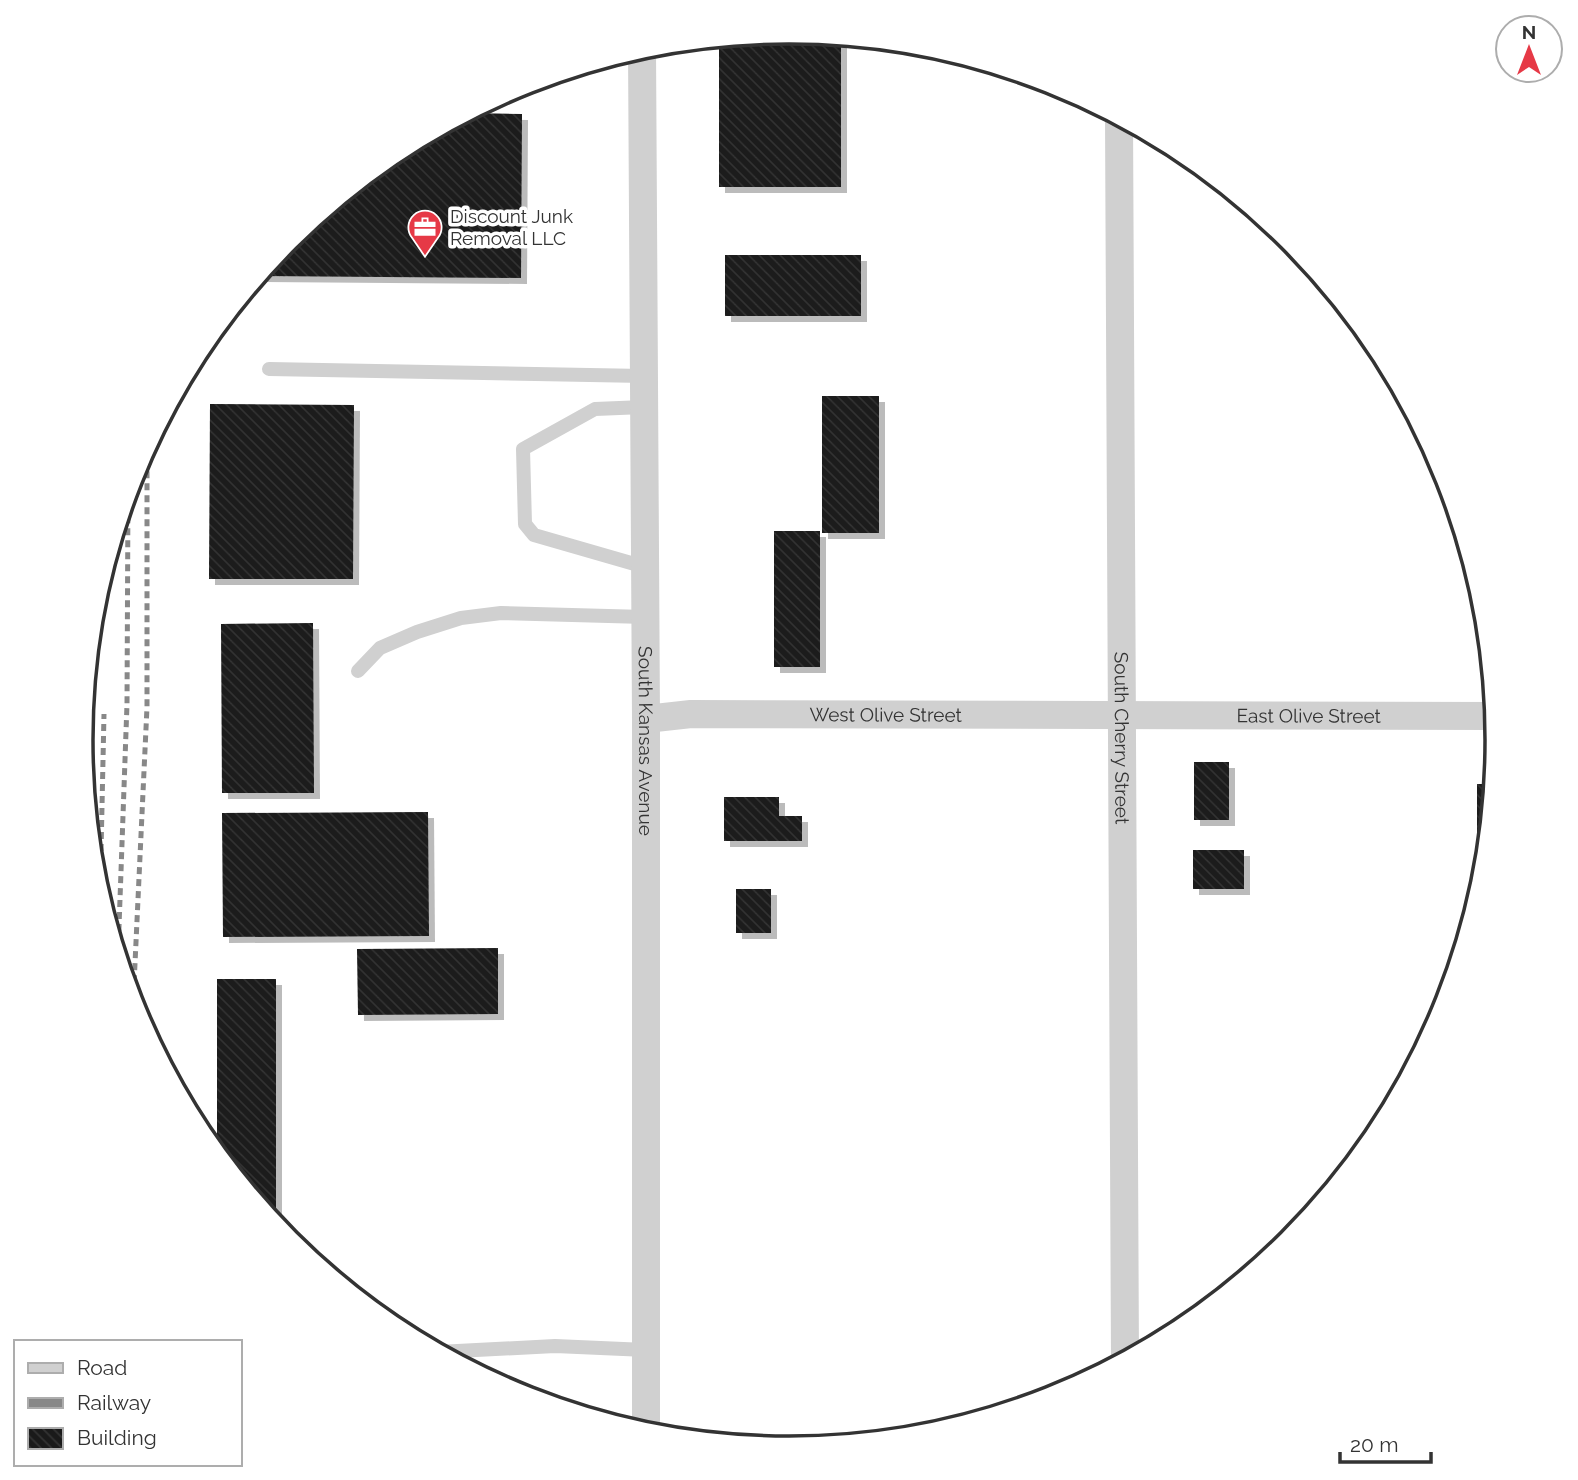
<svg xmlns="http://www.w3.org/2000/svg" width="1578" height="1480" viewBox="0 0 1578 1480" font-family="Raleway,sans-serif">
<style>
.building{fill:url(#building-back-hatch);filter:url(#shadow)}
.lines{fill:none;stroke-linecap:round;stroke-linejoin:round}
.service{stroke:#d0d0d0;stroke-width:14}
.minor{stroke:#d0d0d0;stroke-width:28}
.rail{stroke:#888;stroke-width:5;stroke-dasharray:7 5;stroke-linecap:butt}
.labels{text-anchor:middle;stroke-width:7;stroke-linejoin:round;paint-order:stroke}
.poi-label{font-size:19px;fill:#333;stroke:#fff;text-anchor:start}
.street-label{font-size:19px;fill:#333;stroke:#fff}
.rim{fill:none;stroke:#333;stroke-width:3.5}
</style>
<defs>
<pattern id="building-back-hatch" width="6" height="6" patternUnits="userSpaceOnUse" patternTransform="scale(1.75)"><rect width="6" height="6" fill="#1a1a1a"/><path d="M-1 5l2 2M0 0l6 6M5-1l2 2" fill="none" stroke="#333"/></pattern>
<filter id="shadow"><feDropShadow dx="6" dy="6" stdDeviation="0" flood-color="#0004"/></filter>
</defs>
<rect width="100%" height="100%" fill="#fff"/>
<g class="building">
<polygon points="789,32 841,37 841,187 719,187 719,38"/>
<polygon points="466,113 522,114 521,278 258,276 288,239 396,151"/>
<rect x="725" y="255" width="136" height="61"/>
<rect x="822" y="396" width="57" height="137"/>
<polygon points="210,404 354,405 353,579 209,579"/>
<rect x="774" y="531" width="46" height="136"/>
<polygon points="313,623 314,793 222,793 221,624"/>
<rect x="1194" y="762" width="35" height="58"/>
<polygon points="1477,784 1493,784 1486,861 1477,861"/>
<polygon points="724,797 779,797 779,816 802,816 802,841 724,841"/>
<polygon points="428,812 429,936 223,937 222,813"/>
<rect x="1193" y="850" width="51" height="39"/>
<rect x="736" y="889" width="35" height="44"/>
<polygon points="498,948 498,1014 358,1015 357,949"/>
<polygon points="217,979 276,979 276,1226 217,1154"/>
</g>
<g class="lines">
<g class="service">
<polyline points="269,369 644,376"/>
<polyline points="644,407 595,409 523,449 525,524 534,535 645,567"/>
<polyline points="358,671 380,648 417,632 461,618 501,613 645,617"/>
<polyline points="438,1352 555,1346 646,1350"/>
</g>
<g class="minor">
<path id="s1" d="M642 48 646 719V1434"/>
<path id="s2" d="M1119 117 1125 1360"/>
<path id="s3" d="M646 719 691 714 1495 716"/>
</g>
<g class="rail">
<polyline points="100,899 104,714"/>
<polyline points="118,955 127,704 128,491"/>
<polyline points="133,1006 147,707 147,445"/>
</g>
</g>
<defs>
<g id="office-pin" transform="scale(1.75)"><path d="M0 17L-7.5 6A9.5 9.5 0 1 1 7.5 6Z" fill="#e63946" stroke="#fff"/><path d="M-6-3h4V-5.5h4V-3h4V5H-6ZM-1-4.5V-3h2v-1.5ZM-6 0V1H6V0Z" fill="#fff"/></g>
</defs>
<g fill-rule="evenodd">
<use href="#office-pin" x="425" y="227"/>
</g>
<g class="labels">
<g class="poi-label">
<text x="450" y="223">Discount Junk<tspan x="450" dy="22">Removal LLC</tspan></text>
</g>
<g class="street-label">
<text dy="7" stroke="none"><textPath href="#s3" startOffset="240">West Olive Street</textPath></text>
<text dy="7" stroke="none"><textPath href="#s3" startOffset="663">East Olive Street</textPath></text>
<text dy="7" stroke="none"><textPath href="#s2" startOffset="621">South Cherry Street</textPath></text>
<text dy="7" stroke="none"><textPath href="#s1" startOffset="693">South Kansas Avenue</textPath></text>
</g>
</g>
<path d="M0 0H1578V1480H0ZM93 740a696 696 0 1 1 1392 0a696 696 0 1 1-1392 0Z" fill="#fff" fill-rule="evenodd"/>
<path class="rim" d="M93 740a696 696 0 1 1 1392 0a696 696 0 1 1-1392 0Z"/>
<rect x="14" y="1340" width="228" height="126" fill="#ffffff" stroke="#adadad" stroke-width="2"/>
<rect x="28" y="1363" width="35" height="10" fill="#d0d0d0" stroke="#adadad" stroke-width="2"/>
<text x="77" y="1375" font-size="21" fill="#333333">Road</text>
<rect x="28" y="1398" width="35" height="10" fill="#888888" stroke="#adadad" stroke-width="2"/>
<text x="77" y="1410" font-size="21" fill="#333333">Railway</text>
<rect x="28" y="1428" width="35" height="21" fill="url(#building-back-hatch)" stroke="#adadad" stroke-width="2"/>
<text x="77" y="1445" font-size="21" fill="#333333">Building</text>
<g transform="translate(1529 49)"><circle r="33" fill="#ffffff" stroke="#adadad" stroke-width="2"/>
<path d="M0-5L12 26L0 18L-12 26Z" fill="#e63946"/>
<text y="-10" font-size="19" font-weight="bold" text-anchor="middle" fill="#333333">N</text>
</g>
<path d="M1340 1452v10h91v-10" fill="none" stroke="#333333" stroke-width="3.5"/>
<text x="1350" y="1452" font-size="21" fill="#333333" stroke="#ffffff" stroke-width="5" paint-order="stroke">20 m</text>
</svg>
